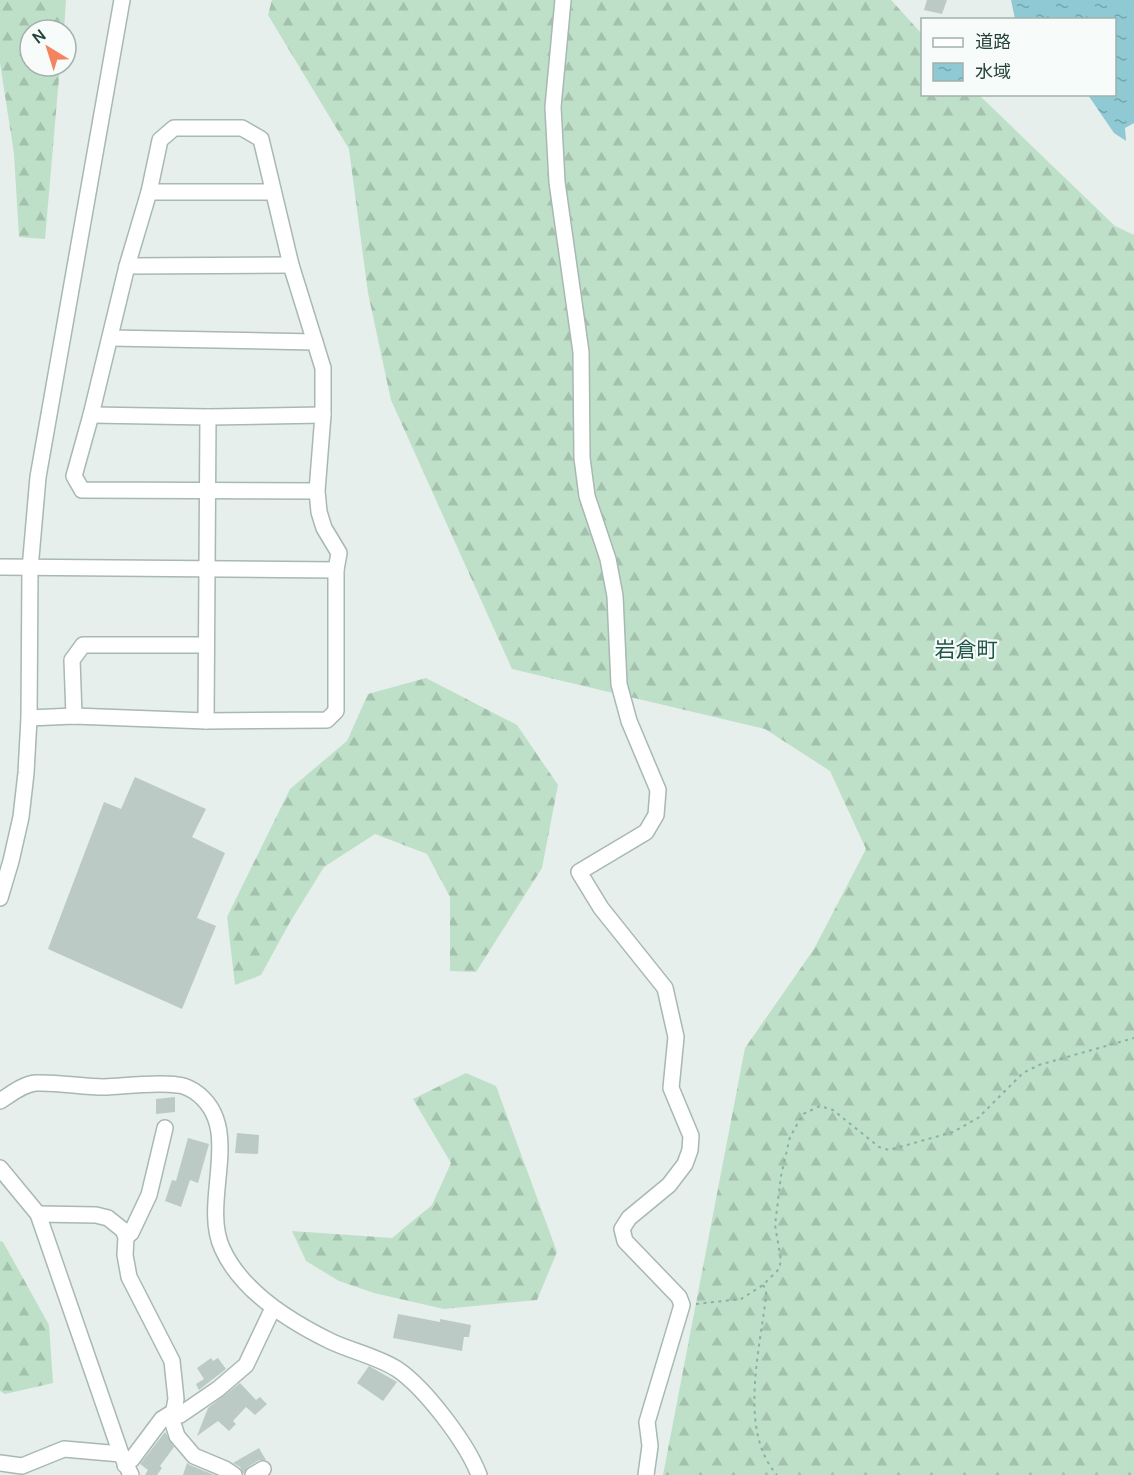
<svg xmlns="http://www.w3.org/2000/svg" width="1134" height="1475" viewBox="0 0 1134 1475" font-family="Manrope,'Noto Sans JP',sans-serif">
<style>
.forest{fill:url(#forest-firs)}
.water{fill:url(#water-ripples)}
.building{fill:#bbcac4}
.lines{fill:none;stroke-linecap:round;stroke-linejoin:round}
.minor-casing{stroke:#a8b8b2;stroke-width:18}
.path{stroke:#86b3a5;stroke-width:2;stroke-dasharray:3 4.5;stroke-linecap:butt}
.minor{stroke:#fff;stroke-width:15}
.labels{text-anchor:middle;stroke-width:4.5;stroke-linejoin:round;paint-order:stroke}
.quarter-label{font-size:21px;fill:#1f5548;stroke:#f7fbf9}
</style>
<defs>
<pattern id="forest-firs" width="22" height="20" patternUnits="userSpaceOnUse" patternTransform="scale(1.5)"><rect width="22" height="20" fill="#bfe0c8"/><path d="M5 1l3.5 6h-7zM16 11l3.5 6h-7z" fill="#a4c1ad"/></pattern>
<pattern id="water-ripples" width="26" height="14" patternUnits="userSpaceOnUse" patternTransform="scale(1.5)"><rect width="26" height="14" fill="#8ec9d4"/><path d="M2 4q2-2 4 0t4 0M15 11q2-2 4 0t4 0" fill="none" stroke="#74a5ad"/></pattern>
</defs>
<rect width="100%" height="100%" fill="#e6efeb"/>
<g class="forest">
<polygon points="0,0 66,0 64,30 30,30 30,66 60,66 45,239 19,237 14,154 0,63"/>
<polygon points="272,0 891,0 922,34 922,94 979,95 1115,226 1134,235 1134,1475 663,1475 745,1048 814,949 866,849 830,771 765,729 512,669 391,400 368,293 349,149 268,15"/>
<polygon points="426,678 517,725 558,785 542,868 476,972 450,971 450,897 427,854 375,834 324,867 290,922 261,975 235,985 227,917 290,789 347,741 368,694"/>
<polygon points="466,1073 496,1086 557,1252 537,1300 444,1309 374,1293 339,1281 306,1261 292,1231 392,1238 432,1205 451,1163 413,1099"/>
<polygon points="0,1241 3,1242 49,1325 53,1383 5,1394 0,1391"/>
</g>
<polygon class="water" points="1011,0 1134,0 1134,123 1125,128 1126,141 1114,133 1088,95 1114,94 1114,20 1015,19"/>
<g class="building">
<polygon points="927,0 947,0 942,14 924,10"/>
<polygon points="135,777 206,809 192,837 225,853 197,918 216,926 182,1009 48,949 104,802 121,809"/>
<polygon points="175,1097 175,1112 156,1114 156,1099"/>
<polygon points="237,1133 259,1135 258,1154 235,1153"/>
<polygon points="188,1138 209,1144 198,1183 190,1180 181,1207 165,1201 172,1180 176,1181"/>
<polygon points="398,1314 440,1322 440,1319 471,1325 469,1337 464,1337 462,1351 393,1338"/>
<polygon points="211,1358 213,1361 218,1358 226,1369 199,1390 196,1384 204,1379 197,1368"/>
<polygon points="369,1366 397,1382 383,1401 357,1383"/>
<polygon points="240,1383 256,1400 260,1397 267,1404 255,1415 246,1407 233,1421 236,1424 229,1431 218,1421 197,1436 208,1408"/>
<polygon points="165,1432 174,1447 160,1466 162,1468 157,1475 145,1475 148,1470 140,1464"/>
<polygon points="259,1448 266,1460 259,1460 248,1467 243,1474 240,1467 233,1463"/>
<polygon points="187,1463 190,1465 214,1475 183,1475"/>
</g>
<g class="lines">
<g class="minor-casing">
<g id="minor">
<polyline points="563,0 553,107 557,182 581,352 582,458 587,496 608,559 615,596 619,684 629,721 658,790 656,815 646,832 579,872 601,908 665,988 676,1037 671,1088 691,1136 690,1150 685,1164 669,1185 629,1218 622,1229 625,1241 679,1297 682,1305 647,1422 650,1446 646,1475"/>
<polyline points="149,192 273,192"/>
<polyline points="127,266 291,265"/>
<polyline points="110,338 315,342"/>
<polyline points="91,415 208,417 323,415"/>
<polyline points="0,567 336,570"/>
<polyline points="74,716 72,660 83,645 206,645"/>
<polyline points="29,718 74,716 206,721 327,720 336,711 336,570 339,553 324,528 319,512 317,491 323,415 323,368 291,265 261,139 242,128 174,128 160,140 149,192 127,266 91,415 74,476 82,490 317,491"/>
<polyline points="206,721 208,417"/>
<polyline points="0,898 11,861 21,817 26,773 29,718 30,569 38,477 122,0"/>
<path d="M0 1101C11 1094 23 1084 36 1083 59 1082 82 1087 104 1087 126 1086 156 1082 177 1085 182 1085 189 1088 194 1091 246 1126 200 1199 222 1248 241 1291 289 1321 330 1341 351 1351 376 1356 397 1369 425 1388 467 1443 479 1475"/>
<polyline points="0,1168 38,1214 121,1454 131,1475"/>
<polyline points="38,1214 96,1215 108,1218 123,1230 126,1237 125,1255 129,1277 172,1361 176,1399 172,1420 177,1436 194,1456 225,1469 234,1475"/>
<polyline points="126,1237 131,1233 149,1195 165,1128"/>
<polyline points="0,1463 22,1466 64,1449 121,1454"/>
<polyline points="125,1465 132,1459 162,1419 170,1414 180,1415 218,1389 246,1365 273,1308"/>
<polyline points="253,1475 263,1469"/>
</g>
</g>
<g class="path">
<path d="M763 1285 766 1290V1296C760 1350 738 1431 777 1475"/>
<polyline points="696,1304 741,1299 763,1285 779,1269 781,1260 775,1225 781,1176 790,1137 803,1114 820,1106 833,1110 879,1147 889,1150 953,1132 978,1118 1023,1073 1039,1065 1134,1038"/>
</g>
<use href="#minor" class="minor"/>
</g>
<g class="labels">
<g class="quarter-label">
<text x="966" y="657">岩倉町</text>
</g>
</g>
<rect x="921" y="18" width="195" height="78" fill="#f7fbf9" stroke="#a3b1ad" stroke-width="1.5"/>
<rect x="933" y="38" width="30" height="9" fill="#ffffff" stroke="#a3b1ad" stroke-width="1.5"/>
<text x="975" y="48" font-size="18" fill="#24423a">道路</text>
<rect x="933" y="63" width="30" height="18" fill="url(#water-ripples)" stroke="#a3b1ad" stroke-width="1.5"/>
<text x="975" y="78" font-size="18" fill="#24423a">水域</text>
<g transform="translate(48 48) rotate(322)"><circle r="28" fill="#f7fbf9" stroke="#a3b1ad" stroke-width="1.5"/>
<path d="M0-4.5L10 22L0 15L-10 22Z" fill="#f4845f"/>
<text y="-9" font-size="16" font-weight="bold" text-anchor="middle" fill="#24423a">N</text>
</g>
</svg>
